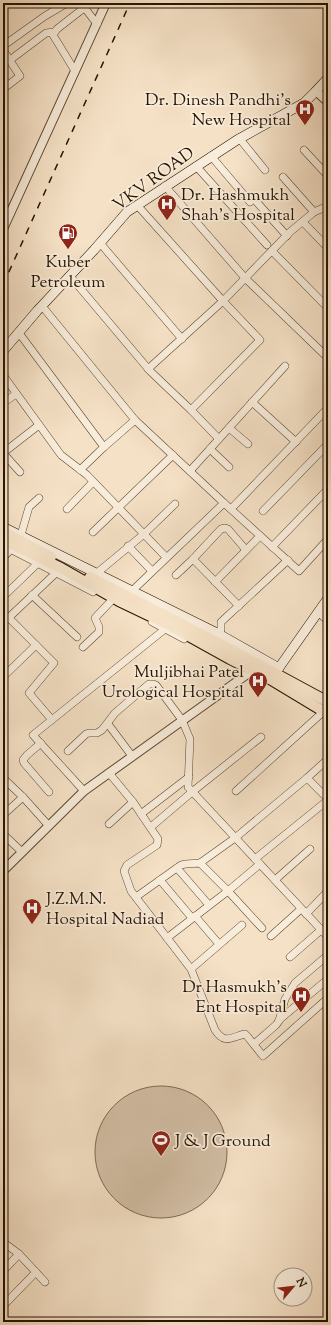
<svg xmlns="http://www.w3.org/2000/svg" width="331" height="1325" viewBox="0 0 331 1325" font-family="'Sorts Mill Goudy',serif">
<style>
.green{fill:#d2bea5;stroke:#7c6954}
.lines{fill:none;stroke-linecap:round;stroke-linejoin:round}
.minor-casing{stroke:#5a4733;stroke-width:8}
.tertiary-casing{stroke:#5a4733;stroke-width:10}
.secondary-casing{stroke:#271402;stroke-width:10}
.primary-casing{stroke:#271402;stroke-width:12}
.minor{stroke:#f8ecda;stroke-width:7}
.tertiary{stroke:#f8ecda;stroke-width:8}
.secondary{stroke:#f8ecda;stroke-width:9}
.primary{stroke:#f5e1c6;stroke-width:10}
.rail{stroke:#271402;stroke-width:1.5;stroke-dasharray:7 7;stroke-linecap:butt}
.labels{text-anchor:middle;stroke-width:3.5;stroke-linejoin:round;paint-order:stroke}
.poi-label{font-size:17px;fill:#271402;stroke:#f8ecda;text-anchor:end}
.street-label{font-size:17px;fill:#271402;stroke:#f8ecda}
</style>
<rect width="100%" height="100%" fill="#f5e1c6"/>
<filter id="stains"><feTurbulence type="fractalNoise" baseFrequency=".005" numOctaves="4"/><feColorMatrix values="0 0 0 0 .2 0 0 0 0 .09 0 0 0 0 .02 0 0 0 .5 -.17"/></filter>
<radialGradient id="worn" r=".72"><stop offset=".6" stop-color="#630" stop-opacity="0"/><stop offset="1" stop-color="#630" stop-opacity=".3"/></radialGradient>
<circle class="green" cx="161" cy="1152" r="66"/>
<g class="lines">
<g class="minor-casing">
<g id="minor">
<polyline points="81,3 97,24"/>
<polyline points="3,46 45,16 67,3"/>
<polyline points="3,50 20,76 3,89"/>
<polyline points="10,60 46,33 54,32"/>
<polyline points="75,71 53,35 57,29 84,8"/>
<polyline points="239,138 265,170"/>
<polyline points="304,150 328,176"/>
<polyline points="211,156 250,202"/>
<polyline points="196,166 267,245"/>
<polyline points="283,177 314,212"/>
<polyline points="165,186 245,278 328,358"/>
<polyline points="254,199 287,236"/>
<polyline points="3,207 10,214"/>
<polyline points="303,222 328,248"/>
<polyline points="100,243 182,339"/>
<polyline points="272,251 328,308"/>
<polyline points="70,276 150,371 191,410 260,340 223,301 137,205"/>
<polyline points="42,306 135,420 224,503 299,571 328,539"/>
<polyline points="19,333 104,447"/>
<polyline points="148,369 223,301 290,232 314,212 328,206"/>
<polyline points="3,375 61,455 87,475 166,557"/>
<polyline points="252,402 296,442"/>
<polyline points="3,403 16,394"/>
<polyline points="191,410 219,439"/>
<polyline points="229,428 248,444"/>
<polyline points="210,449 229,467"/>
<polyline points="80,470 104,447 135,420"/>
<polyline points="190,471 285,366"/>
<polyline points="20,472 3,453 39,425"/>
<polyline points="67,509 93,482"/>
<polyline points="231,509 328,408"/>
<polyline points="263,511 328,444"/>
<polyline points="93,532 173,455"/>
<polyline points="21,535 29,507 39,498"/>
<polyline points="128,546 152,571"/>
<polyline points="272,547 328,489"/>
<polyline points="10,549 93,592"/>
<polyline points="3,558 11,549"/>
<polyline points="193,559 239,606"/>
<polyline points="97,573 144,534 175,504"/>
<polyline points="176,575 193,559 221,529 225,528 228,529 246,550"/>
<polyline points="215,582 260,536"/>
<polyline points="133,590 224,503"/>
<polyline points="3,595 7,593 38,563"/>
<polyline points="32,595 77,637"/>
<polyline points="318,612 328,621"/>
<polyline points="9,618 54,663 29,693 52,720"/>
<polyline points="152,622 184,639"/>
<polyline points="3,623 57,572"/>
<polyline points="217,633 221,630 221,622 288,560"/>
<polyline points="83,647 99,632 99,627 95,618 111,601"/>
<polyline points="3,677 36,645"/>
<polyline points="108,724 132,756"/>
<polyline points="41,743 27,755 23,760 24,763 49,792"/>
<polyline points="68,751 86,734 89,733 97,733 102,730 115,713 149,684 153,684 156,685 182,720 190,739 188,787 328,937"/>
<path d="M109 773 133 802 158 839 157 845 127 865 124 871 131 891 191 969 215 1030C225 1045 231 1037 245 1034L247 1036 263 1056 328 998"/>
<polyline points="3,778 23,797 49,826"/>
<polyline points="307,778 328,759"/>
<polyline points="84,791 33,735 165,629"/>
<polyline points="236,791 323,712"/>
<polyline points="141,814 189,777"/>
<polyline points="3,815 23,797"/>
<polyline points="109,824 133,802"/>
<polyline points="151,827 192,792 261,737"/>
<polyline points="3,834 22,852"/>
<polyline points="255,859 328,800"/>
<polyline points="200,863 228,891 262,928"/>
<polyline points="177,868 209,905"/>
<polyline points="160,880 192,918"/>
<polyline points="275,880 310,849"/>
<path d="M136 897 181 865C188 863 194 864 200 863L235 838 307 778 328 799"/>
<polyline points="306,914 328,891"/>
<polyline points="195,916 219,944"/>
<polyline points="271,936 301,909"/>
<polyline points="167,938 228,891 260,864"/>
<polyline points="290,957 321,930"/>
<polyline points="191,969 242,925"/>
<polyline points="279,1020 328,979"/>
<polyline points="254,1044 276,1025 279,1021 285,999 295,983 328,955"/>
<polyline points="3,1242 19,1254 45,1282"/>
<polyline points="3,1271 19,1254"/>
<polyline points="3,1306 36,1272"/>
</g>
</g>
<g class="tertiary-casing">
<g id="tertiary">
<polyline points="316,91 328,102"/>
<polyline points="3,229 106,3"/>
<polyline points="3,871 84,791 253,670"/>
</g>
</g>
<g class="secondary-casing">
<g id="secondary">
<polyline points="3,351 37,311 94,250 127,212 237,140 304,103 316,91 328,78"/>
<polyline points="3,527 217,633 279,668"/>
<polyline points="276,672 328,598"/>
</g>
</g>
<g class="primary-casing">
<g id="primary">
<polyline points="3,532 51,557"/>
<polyline points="3,540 61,568 119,601 167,624 230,659 270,679 328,714"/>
<polyline points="90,577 230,649 328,702"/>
</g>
</g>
<use href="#minor" class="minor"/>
<use href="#tertiary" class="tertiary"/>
<use href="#secondary" class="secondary"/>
<use href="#primary" class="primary"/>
<polyline class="rail" points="3,285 130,3"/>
</g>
<defs>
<g id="hospital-pin" transform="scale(1)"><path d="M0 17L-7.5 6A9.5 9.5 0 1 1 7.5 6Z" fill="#8f2418" stroke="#f8ecda"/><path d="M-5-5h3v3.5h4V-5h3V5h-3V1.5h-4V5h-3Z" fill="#fff"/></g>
<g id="fuel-pin" transform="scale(1)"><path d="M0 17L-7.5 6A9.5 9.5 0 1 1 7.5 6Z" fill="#8f2418" stroke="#f8ecda"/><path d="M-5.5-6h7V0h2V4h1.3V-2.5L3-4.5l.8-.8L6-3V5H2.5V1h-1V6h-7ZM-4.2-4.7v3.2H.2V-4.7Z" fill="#fff"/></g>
<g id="stadium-pin" transform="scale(1)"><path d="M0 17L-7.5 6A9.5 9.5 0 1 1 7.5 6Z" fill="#8f2418" stroke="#f8ecda"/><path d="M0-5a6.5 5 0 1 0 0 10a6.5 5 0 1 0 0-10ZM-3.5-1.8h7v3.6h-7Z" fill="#fff"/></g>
</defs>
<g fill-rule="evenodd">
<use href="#hospital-pin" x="305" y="109"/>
<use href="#hospital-pin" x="167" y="204"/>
<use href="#fuel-pin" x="68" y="233"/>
<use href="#hospital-pin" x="258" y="681"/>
<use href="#hospital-pin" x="32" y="908"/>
<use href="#hospital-pin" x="301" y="996"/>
<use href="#stadium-pin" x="161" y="1140"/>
</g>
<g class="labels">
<g class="poi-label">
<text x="291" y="105">Dr. Dinesh Pandhi's<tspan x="291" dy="20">New Hospital</tspan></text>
<text x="181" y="200" text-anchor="start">Dr. Hashmukh<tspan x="181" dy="20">Shah's Hospital</tspan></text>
<text x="68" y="267" text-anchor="middle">Kuber<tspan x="68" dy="20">Petroleum</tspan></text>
<text x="244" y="677">Muljibhai Patel<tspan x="244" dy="20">Urological Hospital</tspan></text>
<text x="46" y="904" text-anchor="start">J.Z.M.N.<tspan x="46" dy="20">Hospital Nadiad</tspan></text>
<text x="287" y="992">Dr Hasmukh's<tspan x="287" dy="20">Ent Hospital</tspan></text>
<text x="175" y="1146" text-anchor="start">J &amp; J Ground</text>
</g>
<g class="street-label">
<text transform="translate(153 178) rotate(-36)" y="6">VKV ROAD</text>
</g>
</g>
<rect width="331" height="1325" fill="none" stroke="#f5e1c6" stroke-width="16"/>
<rect x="4" y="4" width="323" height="1317" fill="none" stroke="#271402" stroke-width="2"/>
<rect x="8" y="8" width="315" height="1309" fill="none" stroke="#271402"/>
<g transform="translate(293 1287) rotate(62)"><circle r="19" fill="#f8ecda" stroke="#a49684"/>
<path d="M0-3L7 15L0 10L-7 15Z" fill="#8f2418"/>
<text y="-6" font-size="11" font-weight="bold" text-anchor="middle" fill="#271402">N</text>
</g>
<rect width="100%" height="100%" filter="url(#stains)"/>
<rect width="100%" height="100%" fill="url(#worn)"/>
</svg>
